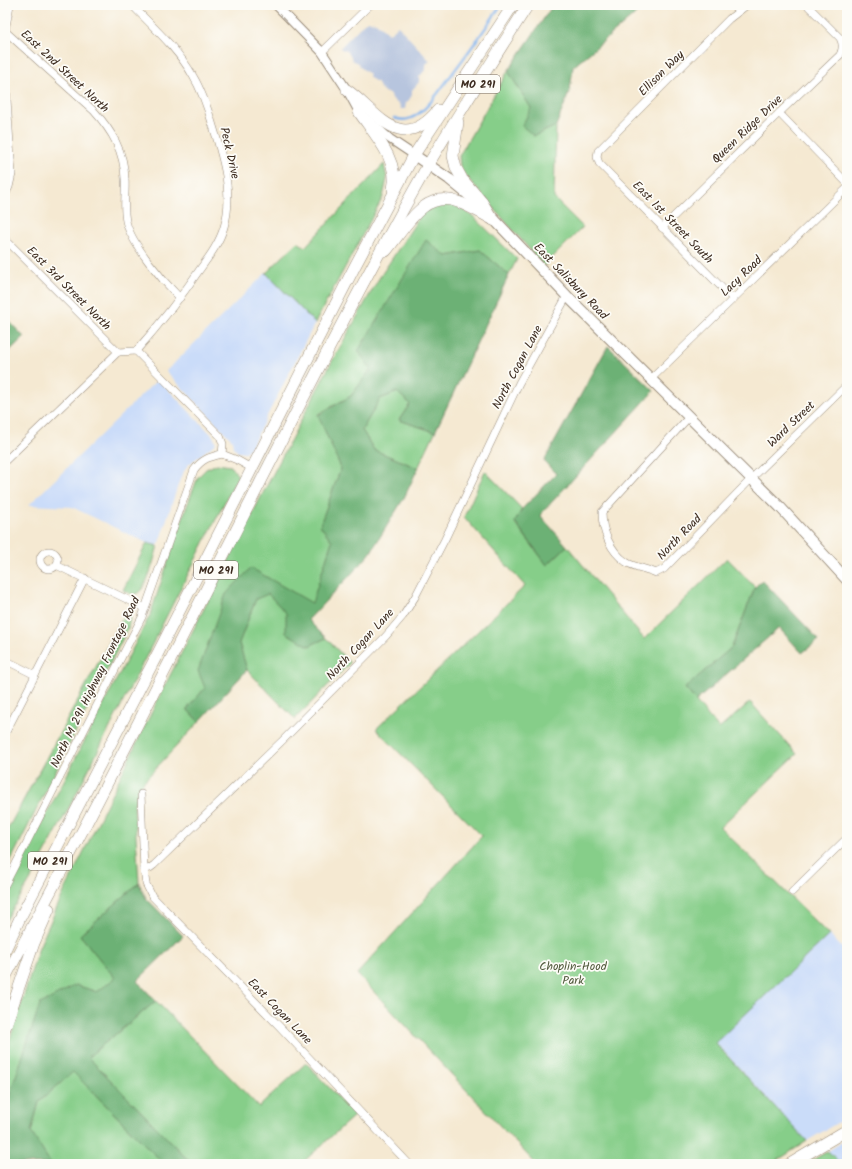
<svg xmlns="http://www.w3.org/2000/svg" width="852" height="1169" viewBox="0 0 852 1169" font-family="Kalam,sans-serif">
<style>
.built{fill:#cadcf9}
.industrial{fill:#b7c5de}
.green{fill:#86ce89;stroke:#607c54}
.forest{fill:#6cb175;stroke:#546e4a}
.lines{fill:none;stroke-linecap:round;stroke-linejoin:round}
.stream{stroke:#80b2ec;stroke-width:2.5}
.minor-casing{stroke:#988a78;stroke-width:8}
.tertiary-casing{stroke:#988a78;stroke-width:10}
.secondary-casing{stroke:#988a78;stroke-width:12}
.primary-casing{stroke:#988a78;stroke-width:12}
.trunk-casing{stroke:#988a78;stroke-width:12}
.minor{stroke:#fff;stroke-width:7}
.tertiary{stroke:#fff;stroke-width:8}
.secondary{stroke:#fff;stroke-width:10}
.primary{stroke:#fff;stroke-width:11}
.trunk{stroke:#fff;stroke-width:11}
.labels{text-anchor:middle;stroke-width:3.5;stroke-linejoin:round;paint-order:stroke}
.shield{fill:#fdfcf7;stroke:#75695f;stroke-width:1}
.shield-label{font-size:11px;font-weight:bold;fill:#3b2a1e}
.street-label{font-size:12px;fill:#3b2a1e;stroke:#fdfcf7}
.park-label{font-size:12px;fill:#525b3e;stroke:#fdfcf7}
</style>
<rect width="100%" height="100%" fill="#fdfcf7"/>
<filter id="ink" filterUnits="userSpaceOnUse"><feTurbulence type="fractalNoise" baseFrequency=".025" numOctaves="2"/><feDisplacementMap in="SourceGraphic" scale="8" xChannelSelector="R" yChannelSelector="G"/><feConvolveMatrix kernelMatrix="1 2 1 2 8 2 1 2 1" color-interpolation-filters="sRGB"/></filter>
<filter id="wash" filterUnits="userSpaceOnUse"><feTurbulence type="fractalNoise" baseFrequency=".012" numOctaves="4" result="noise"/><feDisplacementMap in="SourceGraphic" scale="16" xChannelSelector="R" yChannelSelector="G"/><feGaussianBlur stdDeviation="0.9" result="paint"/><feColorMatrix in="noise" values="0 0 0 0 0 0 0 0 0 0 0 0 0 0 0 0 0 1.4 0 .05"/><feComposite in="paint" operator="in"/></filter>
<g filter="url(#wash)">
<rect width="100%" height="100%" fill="#f5e9d2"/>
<g class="built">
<polygon points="266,273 315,323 251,447 245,453 238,452 233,447 232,440 166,371"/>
<polygon points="158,379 213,436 216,443 188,465 181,476 158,546 147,543 72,507 29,505"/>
<polygon points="829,935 847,952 847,1117 807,1141 715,1042"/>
<polygon points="847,1139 847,1164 841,1164 828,1151"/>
</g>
<polygon class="industrial" points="368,21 376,22 389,34 398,26 430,61 426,64 426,69 419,77 419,82 412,90 412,95 409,100 406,103 405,109 401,109 399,104 395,102 389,94 384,92 380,88 378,83 370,78 368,73 360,67 358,63 353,61 348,52 340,48 364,23"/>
<g class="green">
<polygon points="508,71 531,108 534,136 556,126 554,198 583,227 544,266 465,175 460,166 459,156"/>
<polygon points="384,164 387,179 383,197 315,323 266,273 298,242 305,247"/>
<polygon points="447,203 461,208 474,217 517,259 509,275 480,250 446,256 426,241 371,369 351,396 318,414 341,468 320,525 332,541 312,604 251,568 205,688 187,709 199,722 144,781 134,804 139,883 80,935 115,978 97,992 76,985 15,1078 5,1109 5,1055 39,947 63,894 162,691 263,493 331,363 378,280 422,213 433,204"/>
<polygon points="398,392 410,404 399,420 435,432 418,468 374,450 362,430 380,399"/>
<polygon points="217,464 231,466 238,476 71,804 30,881 5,922 5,894 150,615 185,511 198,477 206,469"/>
<polygon points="485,471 522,509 515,523 547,565 567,546 644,639 727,558 755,587 732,647 685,688 719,729 750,702 797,754 720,827 829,935 715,1043 807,1141 772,1164 536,1164 357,974 482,836 376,729 525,586 464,517"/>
<path d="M147 543 158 546C154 558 147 592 135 594 131 595 127 592 123 590Z"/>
<polygon points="268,593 286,613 309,646 326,638 350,663 295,719 247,670 239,643 256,599"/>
<polygon points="128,608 131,615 128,628 5,872 5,834"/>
<polygon points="156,1001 259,1107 306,1063 355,1115 301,1164 192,1164 88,1057"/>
<polygon points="73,1072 164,1164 51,1164 31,1133 39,1102"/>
<polygon points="828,1151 841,1164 806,1164"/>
</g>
<g class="forest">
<polygon points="553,5 646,5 573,67 570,90 556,126 534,136 522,126 531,108 508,71"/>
<polygon points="426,240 446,256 480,250 509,275 435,432 399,420 410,404 397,392 380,399 362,430 374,450 418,468 404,498 369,555 308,620 326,638 309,646 286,633 286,613 268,594 256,599 239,643 247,670 199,722 187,709 205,688 198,671 226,594 251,568 312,603 332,541 320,525 341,468 318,415 351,396 371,369 358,351"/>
<polygon points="5,317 24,337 5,355"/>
<polygon points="608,346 654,391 540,515 567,546 547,565 515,522 522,509 556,474 544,461"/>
<polygon points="762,580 819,640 802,653 779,628 696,701 685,688 732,647 755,587"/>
<polygon points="139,883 146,898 183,936 137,981 156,1001 88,1057 192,1164 164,1164 73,1072 39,1102 31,1132 51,1164 5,1164 5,1109 40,1004 76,985 97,992 115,978 80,935"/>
</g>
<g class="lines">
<path class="stream" d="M394 118C400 120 405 121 411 118 426 112 439 91 449 78 467 54 485 30 501 5"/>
</g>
</g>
<g filter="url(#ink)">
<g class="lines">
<g class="minor-casing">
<g id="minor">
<path d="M132 5C153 27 178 49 193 76 202 91 208 109 213 126 223 158 234 194 224 227 219 244 208 258 198 272 179 300 159 325 136 351"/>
<path d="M5 31 94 111C112 131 124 151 125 179 126 193 123 207 126 221 131 244 163 281 180 298"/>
<polyline points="5,43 5,31 10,5"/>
<polyline points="322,52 370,5"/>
<polyline points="5,70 12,174 9,187 5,195"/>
<polyline points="779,113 847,183"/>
<path d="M662 228 779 113 840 55C843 48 843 44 840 38L807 5"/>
<polyline points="5,239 118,352"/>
<polyline points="733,299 599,163 597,157 598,151 729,19 747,5"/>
<polyline points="136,351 220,436 223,444 222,454 237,460 253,469"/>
<polyline points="118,352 136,351"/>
<polyline points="651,379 847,188"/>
<path d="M689 417 602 512C602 531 610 551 626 562 634 567 647 569 656 573L664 569 751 479 847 385"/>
<polyline points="5,461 118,352"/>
<circle cx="49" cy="560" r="9"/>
<polyline points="56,565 145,608"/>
<polyline points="5,660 35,675"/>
<polyline points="5,734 85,578"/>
<polyline points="141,794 144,870 146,884 152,896 280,1027 409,1164"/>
<polyline points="144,870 150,868 154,865 283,740 386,636 403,616 415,597 445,539 519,383 567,296"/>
<path d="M5 885 142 617 194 470C202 459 209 457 222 454"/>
<polyline points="792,892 847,838"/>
</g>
</g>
<g class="tertiary-casing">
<polyline id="tertiary" points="276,5 322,52 347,90 359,112 390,139 414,155"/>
</g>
<g class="secondary-casing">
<g id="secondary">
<polyline points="414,155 449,179 476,201"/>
<polyline points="489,214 567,296 780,507 847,580"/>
</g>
</g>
<g class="primary-casing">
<polyline id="primary" points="790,1164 847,1130"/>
</g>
<g class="trunk-casing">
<g id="trunk">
<path d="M347 90C377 111 400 156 438 110"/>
<path d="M359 112C374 134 400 161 393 189"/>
<polyline points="458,122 453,156 456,168 462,179 482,202 493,220"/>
<path d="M386 251C405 229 423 189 458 202 470 206 482 214 494 220"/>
<polyline points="5,950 20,918 158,653 355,266 414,155 513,5"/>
<path d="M5 978C79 839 151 699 222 558 289 426 355 294 428 165 460 111 494 58 528 5"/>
<polyline points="5,1028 34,943 49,909"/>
</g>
</g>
<use href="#minor" class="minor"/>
<use href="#tertiary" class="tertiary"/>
<use href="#secondary" class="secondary"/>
<use href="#primary" class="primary"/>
<use href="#trunk" class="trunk"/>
</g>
</g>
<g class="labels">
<g class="shield">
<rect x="456" y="75" width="44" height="18" rx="3"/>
<rect x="194" y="561" width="44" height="18" rx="3"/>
<rect x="28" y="852" width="44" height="18" rx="3"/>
</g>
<g class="shield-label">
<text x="478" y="88">MO 291</text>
<text x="216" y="574">MO 291</text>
<text x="50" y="865">MO 291</text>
</g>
<g class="street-label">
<text transform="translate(65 71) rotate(43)" y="4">East 2nd Street North</text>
<text transform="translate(661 73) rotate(-45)" y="4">Ellison Way</text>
<text transform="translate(747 129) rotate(-44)" y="4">Queen Ridge Drive</text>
<text transform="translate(230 153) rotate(77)" y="4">Peck Drive</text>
<text transform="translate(673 222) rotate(46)" y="4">East 1st Street South</text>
<text transform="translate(741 276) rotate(-44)" y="4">Lacy Road</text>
<text transform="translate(571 281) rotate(46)" y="4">East Salisbury Road</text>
<text transform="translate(69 288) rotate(45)" y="4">East 3rd Street North</text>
<text transform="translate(517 367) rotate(-62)" y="4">North Cogan Lane</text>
<text transform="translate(791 424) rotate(-44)" y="4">Ward Street</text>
<text transform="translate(679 537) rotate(-46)" y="4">North Road</text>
<text transform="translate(360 644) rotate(-47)" y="4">North Cogan Lane</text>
<text transform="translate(95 682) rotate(-64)" y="4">North M 291 Highway Frontage Road</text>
<text transform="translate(280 1011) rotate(46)" y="4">East Cogan Lane</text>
</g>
<g class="park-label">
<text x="573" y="970">Choplin-Hood<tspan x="573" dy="14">Park</tspan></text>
</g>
</g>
<rect width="852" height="1169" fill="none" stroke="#fdfcf7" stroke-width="20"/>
</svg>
